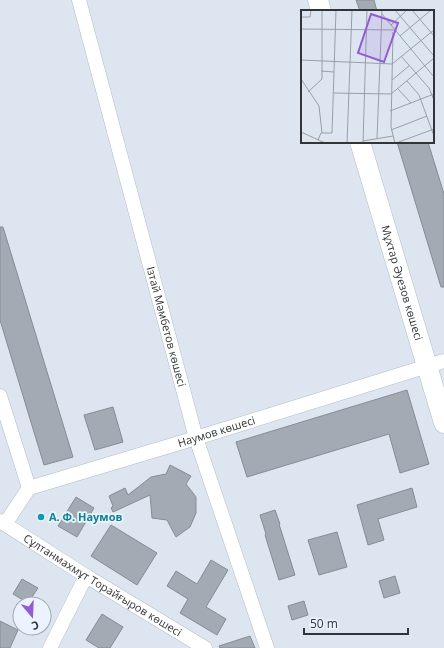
<svg xmlns="http://www.w3.org/2000/svg" width="444" height="648" viewBox="0 0 444 648" font-family="'Open Sans',sans-serif">
<style>
.building{fill:#a2abb4;stroke:#848d95}
.lines{fill:none;stroke-linecap:round;stroke-linejoin:round}
.street-casing{stroke:#b4bdc6;stroke-width:15}
.secondary-casing{stroke:#b4bdc6;stroke-width:21}
.street{stroke:#fff;stroke-width:14}
.secondary{stroke:#fff;stroke-width:20}
.culture-dot{fill:#0f9aa8;stroke:#ebf4fe;stroke-width:1.5}
.labels{text-anchor:middle;stroke-width:3.5;stroke-linejoin:round;paint-order:stroke}
.street-label{font-size:11px;fill:#313438;stroke:#ebf4fe}
.culture-label{font-size:11px;font-weight:bold;fill:#0d838f;stroke:#ebf4fe;text-anchor:start}
.inset-road{fill:none;stroke:#989fa6;stroke-width:1}
.view{fill:#925cd5;fill-opacity:0.15;stroke:#925cd5;stroke-width:2}
.inset-edge{fill:none;stroke:#313438;stroke-width:2}
</style>
<rect width="100%" height="100%" fill="#dde6f0"/>
<g class="building">
<polygon points="356,0 374,0 377,11 360,11"/>
<polygon points="397,142 428,142 444,194 444,287 441,287"/>
<polygon points="0,227 3,227 73,457 44,465 0,320"/>
<polygon points="407,390 429,464 400,473 389,434 247,477 236,442"/>
<polygon points="113,407 123,442 95,450 84,415"/>
<polygon points="170,465 191,476 186,484 196,497 196,513 190,527 176,537 167,520 152,518 150,495 113,512 111,508 113,506 109,496 125,488 128,495 151,477 166,474"/>
<polygon points="412,488 417,507 378,519 384,540 368,545 357,505"/>
<polygon points="76,497 94,508 77,537 58,526"/>
<polygon points="275,510 280,524 279,524 295,575 279,580 265,535 266,534 260,515"/>
<polygon points="111,525 157,553 137,585 91,556"/>
<polygon points="337,532 347,567 319,575 308,540"/>
<polygon points="211,560 228,570 206,607 226,619 217,635 180,613 188,599 167,586 176,571 197,584"/>
<polygon points="395,576 400,593 384,598 379,581"/>
<polygon points="22,579 38,588 28,603 13,594"/>
<polygon points="304,601 308,615 292,620 288,606"/>
<polygon points="102,614 123,627 110,648 99,648 86,640"/>
<polygon points="0,621 18,630 10,648 0,648"/>
<polygon points="250,636 255,648 220,648 219,646"/>
</g>
<g class="lines">
<g class="street-casing">
<g id="street">
<path id="s1" d="M79 0 196 438 267 648"/>
<polyline points="0,396 29,488"/>
<path id="s2" d="M0 521 86 576 205 648"/>
<path id="s3" d="M5 524 29 488 196 438 444 361"/>
<polyline points="50,648 86,576"/>
</g>
</g>
<g class="secondary-casing">
<g id="secondary">
<polyline points="318,0 321,11"/>
<path id="s4" d="M360 142 444 423"/>
</g>
</g>
<use href="#street" class="street"/>
<use href="#secondary" class="secondary"/>
</g>
<circle class="culture-dot" cx="41" cy="517" r="4"/>
<g class="labels">
<g class="street-label">
<text dy="4" stroke="none"><textPath href="#s4" startOffset="147">Мұхтар Әуезов көшесі</textPath></text>
<text dy="4" stroke="none"><textPath href="#s1" startOffset="338">Ізтай Мәмбетов көшесі</textPath></text>
<text dy="4" stroke="none"><textPath href="#s3" startOffset="239">Наумов көшесі</textPath></text>
<text dy="4" stroke="none"><textPath href="#s2" startOffset="121">Сұлтанмахмұт Торайғыров көшесі</textPath></text>
</g>
<g class="culture-label">
<text x="49" y="521">А. Ф. Наумов</text>
</g>
</g>
<g transform="translate(301 10)">
<rect width="133" height="133" fill="#dde6f0"/>
<path class="inset-road" d="M94 0 133 46M111 0 133 26M81 4 133 67M0 7H9L10 0M90 15 106 0M0 19 94 20M92 22 90 117 94 133M99 26 130 0M100 46 128 78 133 90M0 50 91 54 133 20M20 61 33 62M0 69 18 96 21 123M91 70 108 56M106 71 118 85 133 126M97 79 110 93M7 82 21 69V0M32 83 90 84M90 84 133 48M89 101 133 84M90 120 126 106M0 122 24 133M76 129 81 0M17 130 20 123H31L35 0M62 131 92 126M46 133 51 0M62 133 66 0M95 133 133 119"/>
<path class="view" d="M70 4 97 13 83 52 57 43Z"/>
<rect width="133" height="133" class="inset-edge"/>
</g>
<g transform="translate(32 616) rotate(161)"><circle r="19" fill="#ebf4fe" stroke="#a1a7af"/>
<path d="M0-3L7 15L0 10L-7 15Z" fill="#925cd5"/>
<text y="-6" font-size="11" font-weight="bold" text-anchor="middle" fill="#313438">С</text>
</g>
<path d="M304 628v6h104v-6" fill="none" stroke="#313438" stroke-width="2"/>
<text x="310" y="628" font-size="12" fill="#313438" stroke="#ebf4fe" stroke-width="3" paint-order="stroke">50 m</text>
</svg>
